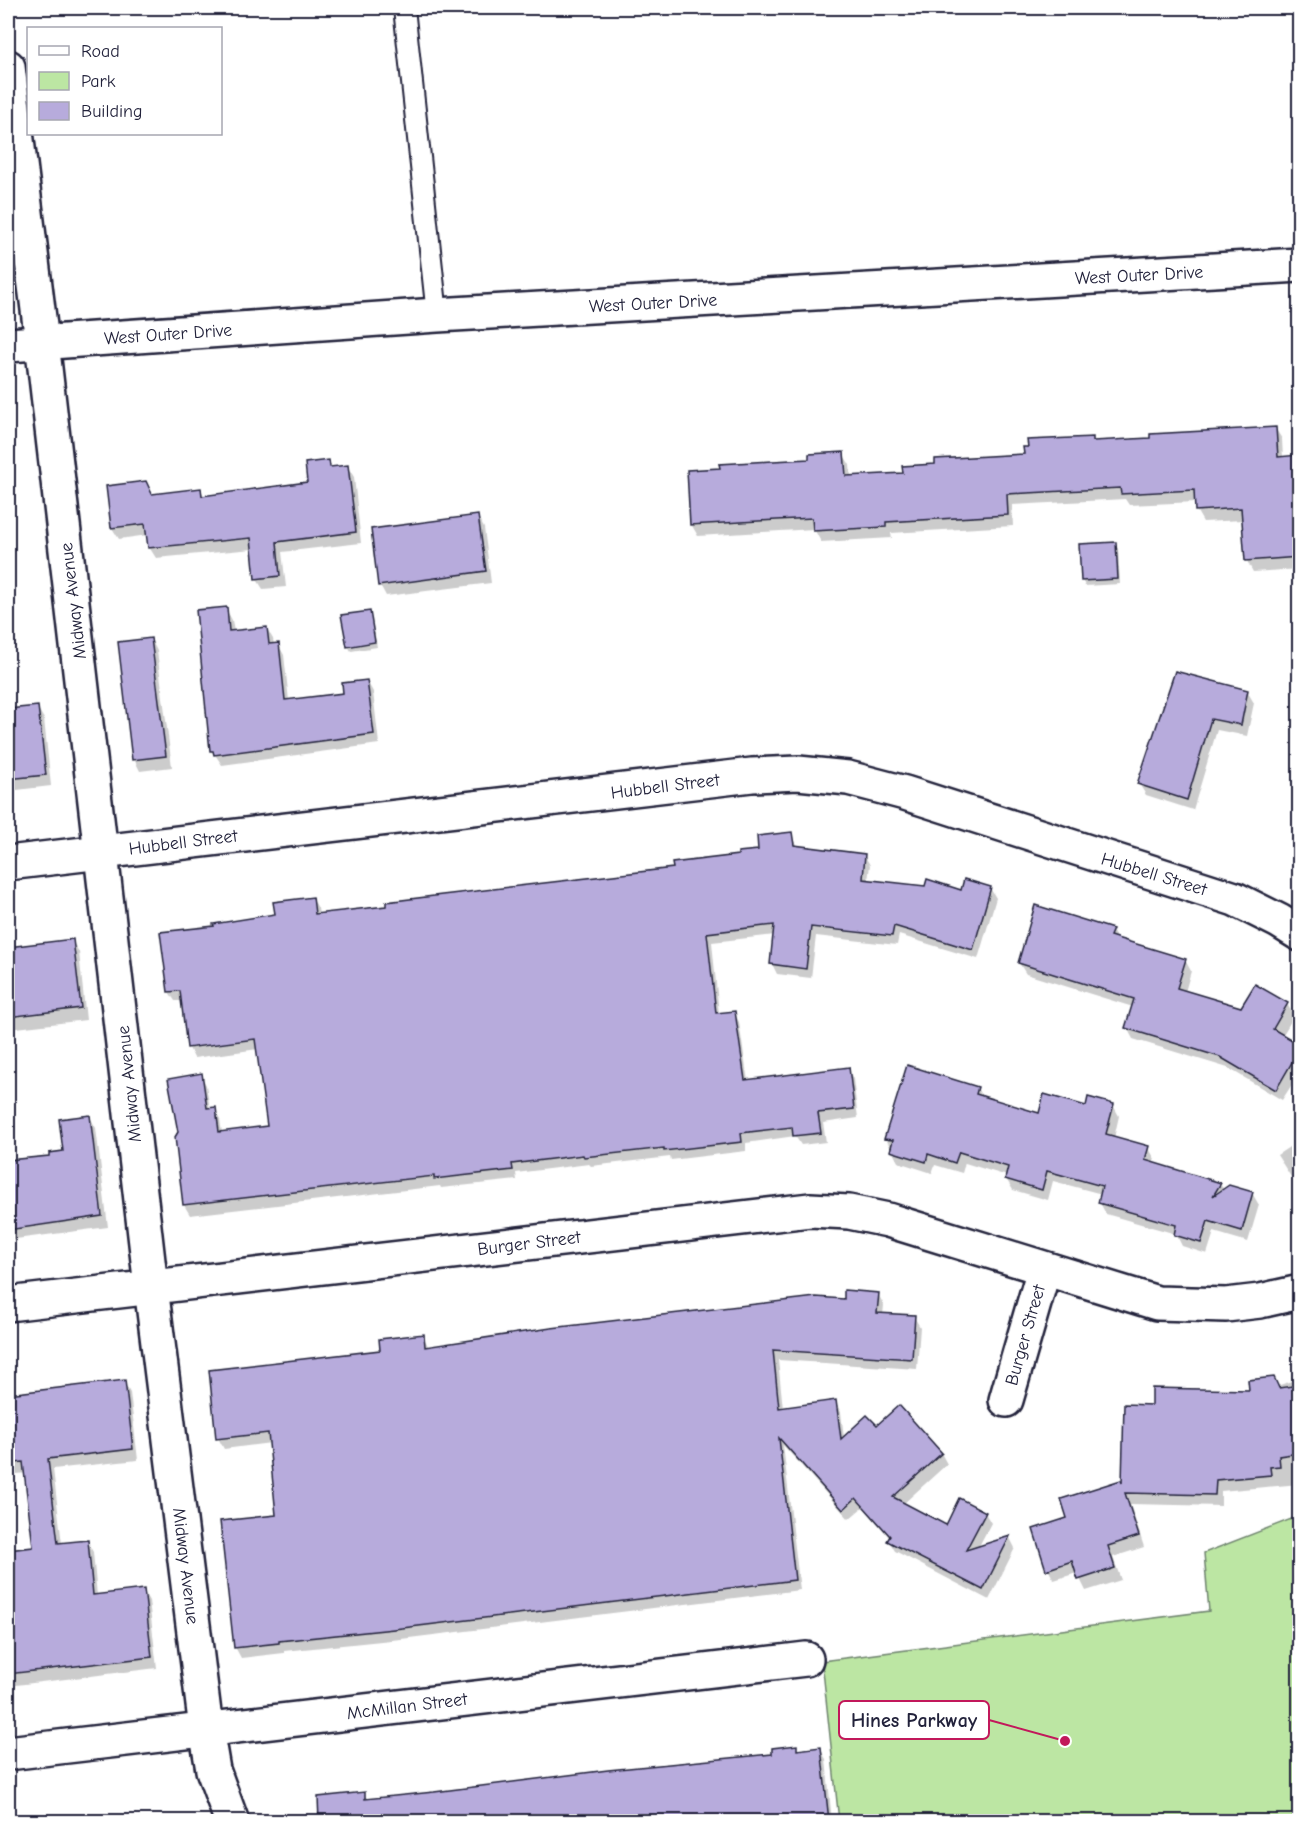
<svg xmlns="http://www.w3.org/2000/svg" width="1307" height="1829" viewBox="0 0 1307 1829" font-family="'Comic Neue',sans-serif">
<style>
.green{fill:#bce6a3;stroke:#6f846f;stroke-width:1.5}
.shadow{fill:#0003}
.building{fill:#b7abdc;stroke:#22223b;stroke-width:1.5}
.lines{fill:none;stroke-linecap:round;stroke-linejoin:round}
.service-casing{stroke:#22223b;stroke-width:24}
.minor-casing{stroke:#22223b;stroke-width:38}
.secondary-casing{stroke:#22223b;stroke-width:38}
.service{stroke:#fff;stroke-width:20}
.minor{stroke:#fff;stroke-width:33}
.secondary{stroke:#fff;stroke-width:33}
.labels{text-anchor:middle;stroke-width:4.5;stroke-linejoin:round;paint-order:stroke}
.street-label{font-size:18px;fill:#22223b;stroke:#fff}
.leader{fill:none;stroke:#c2185b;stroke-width:2}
.callout-dot{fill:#c2185b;stroke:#fff;stroke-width:2}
.callout{fill:#fff;stroke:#c2185b;stroke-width:2}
.callout-label{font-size:20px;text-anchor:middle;font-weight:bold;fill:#22223b}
</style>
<rect width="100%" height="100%" fill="#fff"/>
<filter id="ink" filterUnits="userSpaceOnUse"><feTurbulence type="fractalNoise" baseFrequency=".0167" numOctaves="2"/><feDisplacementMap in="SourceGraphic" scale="12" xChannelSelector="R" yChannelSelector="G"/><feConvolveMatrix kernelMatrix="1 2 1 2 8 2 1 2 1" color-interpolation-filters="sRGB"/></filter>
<g filter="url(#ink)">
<polygon class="green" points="1299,1516 1299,1821 839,1821 822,1661 1209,1611 1204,1553"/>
<g class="shadow">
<polygon points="1275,428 1282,439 1283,458 1300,457 1300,569 1253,572 1247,561 1243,520 1203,522 1196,510 1196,502 1129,505 1125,499 1012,505 1013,526 891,533 892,538 821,542 814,529 698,536 691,524 810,460 843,454 850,465 851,477 904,474 1026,456 1092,438 1094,443"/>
<polygon points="328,462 332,468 347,466 354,477 361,543 282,552 286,587 263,589 256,578 253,549 156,558 149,547 148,535 119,539 112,528 108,487 152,495 200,489 205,497 309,483"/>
<polygon points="478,517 484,528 491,583 386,596 380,585"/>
<polygon points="1115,544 1118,549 1120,584 1085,586 1082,580"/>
<polygon points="226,609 232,620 234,632 267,629 273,639 274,645 278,644 284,655 289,701 345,695 367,681 373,692 379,744 222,765 212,750"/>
<polygon points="369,613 372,618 377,647 351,651 348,646"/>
<polygon points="151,639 157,651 172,767 140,771 134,759"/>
<polygon points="1176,673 1247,691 1254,703 1247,736 1217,730 1193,810 1146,795 1139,784"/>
<polygon points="37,707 44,719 51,786 8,791 8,711"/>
<polygon points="791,834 797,847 864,855 870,865 868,881 962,891 990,888 996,898 978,959 899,935 897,945 816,936 811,978 777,974 772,964 775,935 712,942 719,1014 734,1012 739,1022 748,1081 848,1069 853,1079 858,1118 823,1123 826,1142 801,1145 795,1136 746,1143 746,1151 671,1160 670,1157 591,1166 589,1164 516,1173 517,1180 441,1188 440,1186 190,1215 184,1205 176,1138 201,1075 206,1085 210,1109 215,1109 220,1119 222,1133 269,1127 258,1049 194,1058 189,1048 183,1001 175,1001 169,992 215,927 276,916 312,898 318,908 319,915 674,870 760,851"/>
<polygon points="1112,930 1117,940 1185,960 1191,971 1185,992 1242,1009 1287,1004 1294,1016 1282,1036 1300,1046 1300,1072 1282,1100 1228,1068 1133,1039 1127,1028 1133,1007 1026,974 1019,963"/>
<polygon points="72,941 79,952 86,1020 8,1029 8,949"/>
<polygon points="977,1088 983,1098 1040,1115 1113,1105 1119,1116 1114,1138 1148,1147 1155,1159 1153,1164 1220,1184 1224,1190 1252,1193 1259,1205 1248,1242 1214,1232 1207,1254 1182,1246 1176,1234 1106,1214 1100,1203 1102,1194 1053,1181 1048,1200 1013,1190 1006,1179 1007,1176 965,1163 962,1173 935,1165 932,1173 898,1162 886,1139"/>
<polygon points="90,1117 96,1128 108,1227 8,1240 8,1162 51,1157 64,1152"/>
<polygon points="1300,1140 1300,1191 1277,1155"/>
<polygon points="878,1294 884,1305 883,1315 914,1317 920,1327 917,1369 778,1360 783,1409 835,1402 841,1412 844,1438 877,1427 941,1453 947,1464 903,1504 947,1527 985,1513 991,1523 978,1548 1010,1538 1015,1548 989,1600 895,1551 889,1541 890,1538 863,1507 849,1519 783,1445 800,1590 401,1639 284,1651 284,1653 241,1658 235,1647 277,1516 271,1443 224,1449 218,1438 382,1351 423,1336 429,1348 845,1301"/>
<polygon points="1300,1378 1300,1484 1221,1491 1221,1506 1130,1504 1144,1547 1113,1557 1121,1580 1086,1591 1077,1573 1054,1580 1048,1569 1069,1519 1123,1487 1153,1406 1251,1391 1277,1386"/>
<polygon points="124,1382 130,1393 138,1460 53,1469 62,1544 87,1541 93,1552 97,1596 143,1590 149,1601 157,1668 8,1686 8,1606 12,1605 8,1552 35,1549 26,1473 8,1475 8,1395"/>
<polygon points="796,1746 799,1752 820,1749 826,1759 832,1822 323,1822 320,1798 364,1793 368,1800 774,1755"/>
<polygon points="162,1818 164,1822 141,1822 141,1820"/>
</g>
<g class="building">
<polygon points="1276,427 1278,457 1299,455 1299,557 1245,561 1241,508 1195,511 1194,490 1121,494 1120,488 1007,494 1008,515 886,522 886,527 813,531 812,518 690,525 687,470 720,468 719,464 809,459 809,454 844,452 846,476 903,473 902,466 935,464 935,459 1024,454 1023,447 1028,447 1027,440 1093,437 1093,441 1150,438 1150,434"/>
<polygon points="329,460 330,467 348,465 356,532 277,542 280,576 255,579 251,538 148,548 145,524 111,528 106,486 146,481 152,494 201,488 202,496 307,482 305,463"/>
<polygon points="478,515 486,571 378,586 371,529"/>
<polygon points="1116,542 1118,579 1081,581 1079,544"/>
<polygon points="227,607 229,631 267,627 269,644 279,643 285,700 343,693 342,683 367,680 374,734 214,755 213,751 210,751 196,610"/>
<polygon points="370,611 375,642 347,647 341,615"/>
<polygon points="151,638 166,756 132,760 118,642"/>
<polygon points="1175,671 1248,690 1241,725 1211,719 1187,800 1137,784"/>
<polygon points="38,706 46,775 8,779 8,709"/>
<polygon points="792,832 794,845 865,854 863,879 925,886 927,879 961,890 964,879 991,887 973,950 894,926 892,936 811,927 806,969 770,964 774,925 707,933 716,1013 735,1011 745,1080 849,1067 854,1109 818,1113 821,1133 793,1136 792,1127 741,1133 742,1142 664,1151 664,1148 584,1157 583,1155 512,1164 513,1170 434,1179 434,1176 183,1205 175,1137 178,1132 168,1079 202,1073 207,1108 216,1107 219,1132 267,1126 255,1039 187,1048 180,991 168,992 160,932 214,926 213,924 275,914 273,902 313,897 315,914 386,906 386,902 442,895 673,868 672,863 738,855 738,852 758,850 757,836"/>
<polygon points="1035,905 1113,929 1110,936 1186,959 1177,988 1241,1007 1255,984 1288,1003 1273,1029 1299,1044 1299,1050 1276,1090 1220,1057 1125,1028 1134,999 1018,963"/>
<polygon points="73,939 81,1008 8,1017 8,947"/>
<polygon points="907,1065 978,1087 976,1094 1039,1113 1044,1094 1086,1106 1088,1097 1114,1104 1106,1134 1149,1146 1145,1160 1221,1183 1213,1196 1229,1185 1253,1192 1242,1231 1208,1221 1201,1243 1174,1235 1176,1225 1098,1203 1102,1186 1047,1171 1042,1190 1005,1179 1008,1167 959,1152 955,1163 928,1154 926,1162 890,1151 893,1140 884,1139"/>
<polygon points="90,1115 102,1216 8,1230 8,1160 49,1156 49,1153 63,1151 59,1119"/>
<polygon points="844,1290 879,1293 877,1313 915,1315 912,1359 773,1350 779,1408 836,1400 841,1439 867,1415 877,1425 899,1405 942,1453 893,1497 946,1525 959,1498 986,1512 966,1550 1010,1536 983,1590 887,1541 890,1536 856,1498 843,1510 779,1438 795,1580 394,1629 279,1641 279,1643 234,1648 220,1521 276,1515 268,1433 216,1439 209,1370 380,1350 379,1339 424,1334 425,1347 551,1328 816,1297 844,1299"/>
<polygon points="1274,1377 1279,1388 1299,1385 1299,1453 1279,1456 1280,1466 1270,1467 1271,1475 1216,1480 1215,1495 1125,1493 1139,1536 1108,1546 1115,1568 1078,1580 1072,1561 1046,1570 1033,1529 1067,1518 1061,1499 1121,1480 1122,1483 1124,1404 1152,1405 1152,1388 1249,1390 1248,1380"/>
<polygon points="125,1380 133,1449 48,1459 58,1543 88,1540 93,1595 144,1589 152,1657 8,1674 8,1604 10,1604 8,1550 33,1547 23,1462 8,1464 8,1394"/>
<polygon points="797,1745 797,1750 821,1747 829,1821 319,1821 318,1797 365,1792 365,1799 434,1792 608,1770 772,1754 772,1748"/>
</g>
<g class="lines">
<g class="service-casing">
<polyline id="service" points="404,8 437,315"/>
</g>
<g class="minor-casing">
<g id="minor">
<polyline points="8,67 42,342 151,1287 206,1729 213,1770 232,1822"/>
<polyline points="8,863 752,775 798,773 848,778 905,793 1235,899 1279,921 1300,934"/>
<polyline points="8,1304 810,1210 849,1212 888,1220 1157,1303 1226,1305 1260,1301 1300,1292"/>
<polyline points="1006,1400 1044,1269"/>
<polyline points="8,1753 806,1659"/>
</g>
</g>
<g class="secondary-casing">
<polyline id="secondary" points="8,345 437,315 1300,265"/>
</g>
<use href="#service" class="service"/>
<use href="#minor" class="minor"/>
<use href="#secondary" class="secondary"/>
</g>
</g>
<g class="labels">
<g class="street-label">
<text transform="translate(1139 275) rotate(-3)" y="6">West Outer Drive</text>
<text transform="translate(653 303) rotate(-3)" y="6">West Outer Drive</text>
<text transform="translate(168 334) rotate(-4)" y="6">West Outer Drive</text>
<text transform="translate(73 601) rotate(-97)" y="6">Midway Avenue</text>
<text transform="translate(665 786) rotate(-7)" y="6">Hubbell Street</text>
<text transform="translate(183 842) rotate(-7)" y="6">Hubbell Street</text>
<text transform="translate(1154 874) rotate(17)" y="6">Hubbell Street</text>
<text transform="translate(129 1084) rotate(-96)" y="6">Midway Avenue</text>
<text transform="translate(529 1243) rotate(-7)" y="6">Burger Street</text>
<text transform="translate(1025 1335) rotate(-74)" y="6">Burger Street</text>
<text transform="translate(186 1566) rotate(83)" y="6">Midway Avenue</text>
<text transform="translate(407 1706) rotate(-7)" y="6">McMillan Street</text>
</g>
</g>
<path class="leader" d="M1065 1741L989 1720"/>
<circle class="callout-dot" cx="1065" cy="1741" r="6"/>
<rect class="callout" x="839" y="1701" width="150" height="38" rx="6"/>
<g class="callout-label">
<text x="914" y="1727">Hines Parkway</text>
</g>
<rect width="1307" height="1829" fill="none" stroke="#fff" stroke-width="30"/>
<rect x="15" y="15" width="1277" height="1799" fill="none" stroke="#22223b" stroke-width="2" filter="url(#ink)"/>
<rect x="27" y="27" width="195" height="108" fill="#ffffff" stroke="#a7a7b1" stroke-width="1.5"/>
<rect x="39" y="46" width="30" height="9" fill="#ffffff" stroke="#a7a7b1" stroke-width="1.5"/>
<text x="81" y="57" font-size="18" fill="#22223b">Road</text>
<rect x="39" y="72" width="30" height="18" fill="#bce6a3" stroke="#a7a7b1" stroke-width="1.5"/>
<text x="81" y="87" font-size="18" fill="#22223b">Park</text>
<rect x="39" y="102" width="30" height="18" fill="#b7abdc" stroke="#a7a7b1" stroke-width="1.5"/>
<text x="81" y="117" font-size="18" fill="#22223b">Building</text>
</svg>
